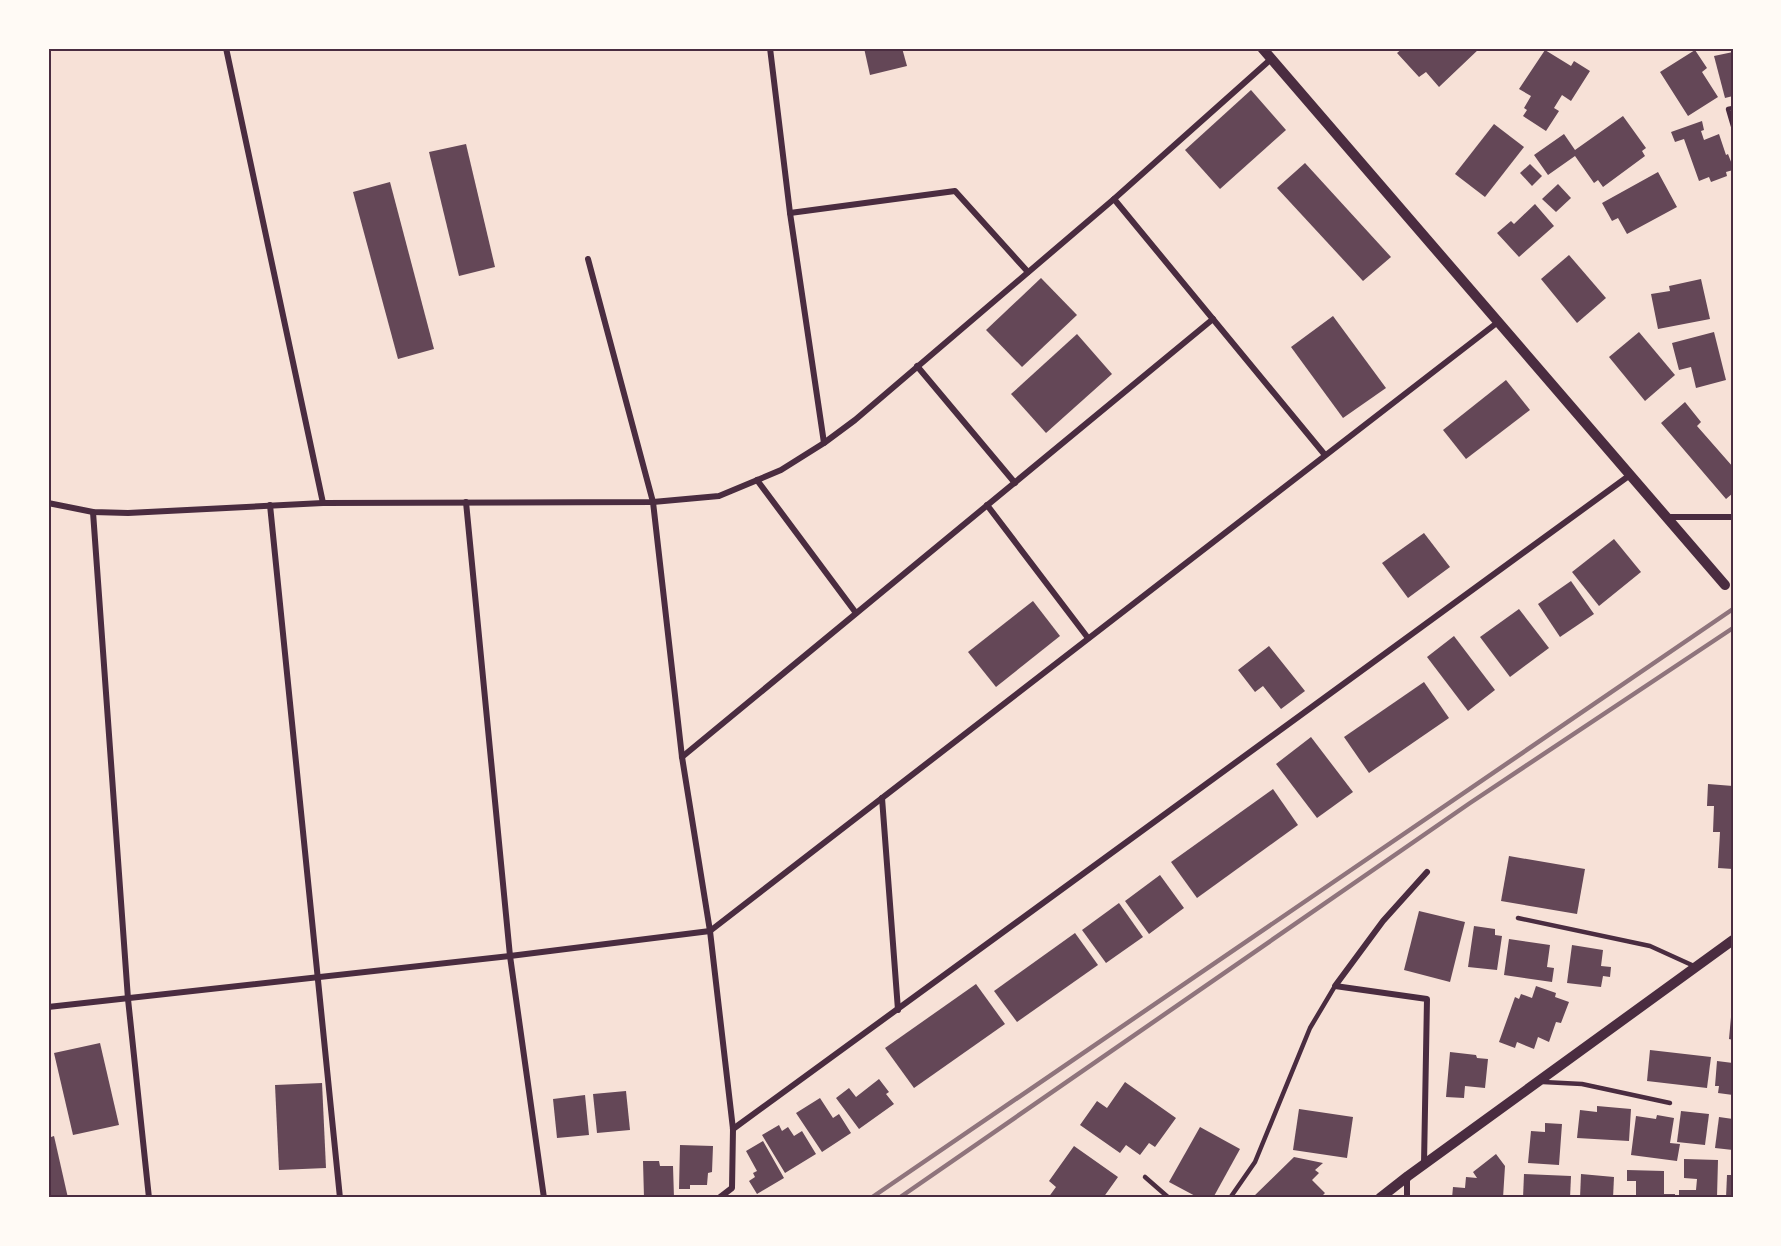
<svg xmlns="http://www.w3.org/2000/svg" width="1781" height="1246" viewBox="0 0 1781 1246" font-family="Mulish,sans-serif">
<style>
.building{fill:#644757}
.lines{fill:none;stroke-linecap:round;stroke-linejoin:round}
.service{stroke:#4a2c40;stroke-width:4.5}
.minor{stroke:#4a2c40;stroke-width:6}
.tertiary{stroke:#4a2c40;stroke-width:10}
.rail{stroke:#8f747c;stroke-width:4.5}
.neatline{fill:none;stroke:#4a2c40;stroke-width:2}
</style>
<rect width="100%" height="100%" fill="#f7e1d7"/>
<g class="building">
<polygon points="864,48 902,48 907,66 870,75"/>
<polygon points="1403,48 1480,48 1439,87 1426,72 1419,77 1397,53"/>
<polygon points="1545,50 1571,66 1574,61 1590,71 1571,101 1562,95 1554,108 1559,111 1546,131 1523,116 1527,110 1524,108 1531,96 1519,89"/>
<polygon points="1695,50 1707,68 1702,72 1718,97 1688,116 1660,72"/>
<polygon points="1733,52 1733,96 1725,98 1714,56"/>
<polygon points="1251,90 1286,130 1220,189 1185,150"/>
<polygon points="1623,116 1646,148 1642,151 1645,156 1603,187 1598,180 1594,183 1575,156 1548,175 1534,155 1564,134 1575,150"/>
<polygon points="1702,121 1704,130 1701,131 1704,140 1719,134 1726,155 1728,154 1733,167 1733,170 1726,172 1727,176 1711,182 1709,177 1699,181 1684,139 1675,142 1671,132"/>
<polygon points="1494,124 1524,147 1485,197 1455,174"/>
<polygon points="466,144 495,267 459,276 429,152"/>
<polygon points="1305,163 1391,257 1363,281 1277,188"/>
<polygon points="1530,164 1542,176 1532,186 1520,173"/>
<polygon points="1658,172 1677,207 1627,234 1618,218 1612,221 1602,203"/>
<polygon points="390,182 434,349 398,359 353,192"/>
<polygon points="1558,184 1571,198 1556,212 1542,199"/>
<polygon points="1535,204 1554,226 1519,257 1497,233 1511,221 1514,224"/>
<polygon points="1569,255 1606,298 1577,323 1541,279"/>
<polygon points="1041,278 1077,315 1022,367 986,330"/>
<polygon points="1701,279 1710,319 1658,329 1651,294 1670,291 1669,286"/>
<polygon points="1333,316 1386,388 1343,418 1291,347"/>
<polygon points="1639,332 1675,375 1645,401 1609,357"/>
<polygon points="1714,332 1726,380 1696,388 1691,367 1679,370 1672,343"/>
<polygon points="1077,334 1112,374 1046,433 1011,394"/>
<polygon points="1506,380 1530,410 1466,459 1443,430"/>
<polygon points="1685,402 1701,422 1697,426 1733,467 1733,493 1726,499 1661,423"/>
<polygon points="1424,533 1450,567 1408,598 1382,563"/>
<polygon points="1614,539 1641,572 1599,606 1572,572"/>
<polygon points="1571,581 1594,614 1560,637 1538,604"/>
<polygon points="1033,601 1060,636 996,687 968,652"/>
<polygon points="1519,609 1549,648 1510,677 1480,637"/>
<polygon points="1454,636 1495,690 1468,711 1427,657"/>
<polygon points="1269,646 1305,691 1281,709 1263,686 1255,692 1238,670"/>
<polygon points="1424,682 1449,718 1369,773 1344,737"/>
<polygon points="1311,737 1353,792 1317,818 1276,764"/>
<polygon points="1708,784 1733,786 1733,869 1718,868 1720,832 1713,832 1714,806 1707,806"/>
<polygon points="1273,789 1298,825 1197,898 1171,862"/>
<polygon points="1509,856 1585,869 1577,914 1501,901"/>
<polygon points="1160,875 1184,908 1149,934 1125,901"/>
<polygon points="1119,903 1143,937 1106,963 1082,930"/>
<polygon points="1419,911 1465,922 1450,982 1404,970"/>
<polygon points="1474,926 1495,929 1495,935 1502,936 1497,970 1468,967"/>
<polygon points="1075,933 1098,965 1017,1022 994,991"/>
<polygon points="1509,939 1550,945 1547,967 1554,968 1552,982 1504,975"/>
<polygon points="1572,945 1603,950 1601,966 1611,967 1610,977 1603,976 1601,987 1567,983"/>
<polygon points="976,984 1005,1024 914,1088 885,1048"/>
<polygon points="1536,986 1556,993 1555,997 1569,1002 1561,1023 1556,1022 1549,1042 1538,1037 1534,1049 1517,1042 1515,1048 1499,1042 1515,997 1519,999 1521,994 1532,998"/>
<polygon points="1731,1017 1733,1017 1733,1040 1729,1039"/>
<polygon points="100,1043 119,1125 73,1135 54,1053"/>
<polygon points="1650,1050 1711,1057 1707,1088 1647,1081"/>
<polygon points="1450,1052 1476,1055 1477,1058 1488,1059 1485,1088 1465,1086 1464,1098 1446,1097"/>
<polygon points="1717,1061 1733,1063 1733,1095 1718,1093 1719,1086 1715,1086"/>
<polygon points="879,1079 889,1092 886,1094 894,1104 859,1129 836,1098 849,1088 856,1097"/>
<polygon points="1125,1082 1176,1118 1155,1147 1149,1143 1140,1155 1126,1145 1120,1153 1080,1125 1097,1101 1107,1108"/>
<polygon points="322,1083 326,1168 279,1170 275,1085"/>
<polygon points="626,1091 630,1130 597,1133 593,1094"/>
<polygon points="585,1095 589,1135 557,1138 553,1099"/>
<polygon points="820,1098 833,1118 839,1114 851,1133 822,1152 796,1113"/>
<polygon points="1597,1106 1631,1109 1629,1141 1577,1138 1580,1110 1597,1112"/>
<polygon points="1299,1109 1353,1117 1347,1158 1293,1150"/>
<polygon points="1681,1111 1709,1114 1705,1145 1677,1142"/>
<polygon points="1657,1115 1674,1118 1670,1143 1680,1144 1677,1161 1631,1155 1636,1116 1656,1119"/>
<polygon points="1719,1117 1733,1119 1733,1150 1715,1148"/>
<polygon points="1545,1123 1562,1124 1559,1165 1528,1163 1531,1131 1545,1132"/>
<polygon points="779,1125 782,1131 788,1127 794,1136 802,1131 816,1154 785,1173 762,1135"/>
<polygon points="1200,1127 1240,1149 1213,1198 1199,1198 1169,1182"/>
<polygon points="54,1136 68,1198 48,1198 48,1138"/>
<polygon points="763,1141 784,1178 757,1194 749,1181 755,1177 753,1173 757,1171 746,1151"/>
<polygon points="680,1145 713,1146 712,1172 708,1173 707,1185 690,1185 690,1189 679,1189"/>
<polygon points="1074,1146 1118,1177 1103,1198 1048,1198 1056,1187 1049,1181"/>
<polygon points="1496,1154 1505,1166 1503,1198 1452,1198 1453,1187 1465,1188 1466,1177 1477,1178 1473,1172"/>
<polygon points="1294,1157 1323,1163 1315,1170 1319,1173 1312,1180 1325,1193 1320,1198 1252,1198"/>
<polygon points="1684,1159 1718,1160 1717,1197 1679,1198 1679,1190 1696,1190 1697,1179 1684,1178"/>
<polygon points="643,1161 659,1161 660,1166 673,1166 674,1198 644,1198"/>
<polygon points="1627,1170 1664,1171 1664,1194 1675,1194 1675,1198 1636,1198 1636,1181 1627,1181"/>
<polygon points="1524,1174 1571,1176 1570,1198 1523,1198"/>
<polygon points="1581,1174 1614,1177 1613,1198 1580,1198"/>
<polygon points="1727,1175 1733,1175 1733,1198 1726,1198"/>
</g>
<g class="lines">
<g class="service">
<polyline points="1733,108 1728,109 1733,126"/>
<polyline points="1518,918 1650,946 1694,966"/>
<polyline points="1543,1082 1582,1084 1670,1103"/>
<polyline points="1145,1177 1169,1198"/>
<polyline points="1230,1198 1255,1162 1310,1028 1335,986"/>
</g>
<g class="minor">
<polyline points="226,48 323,503"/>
<polyline points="770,48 790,213 824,443"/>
<polyline points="1114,199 1325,455"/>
<polyline points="790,213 955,191 1028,272"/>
<polyline points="588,259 653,502 682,757 710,931 733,1129 732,1188 719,1198"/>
<polyline points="917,366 1015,483"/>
<polyline points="757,480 856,613"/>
<polyline points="466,502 510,956 544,1198"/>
<polyline points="48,503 93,512 128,513 323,503 653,502 719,496 781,470 824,443 855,420 1114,199 1271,59"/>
<polyline points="270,505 340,1198"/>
<polyline points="987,505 1088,638"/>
<polyline points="93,512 128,999 149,1198"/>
<polyline points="1667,517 1733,517"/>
<polyline points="682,757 1213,319"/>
<polyline points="882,798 898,1010"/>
<polyline points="48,1007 510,956 710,931 1498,322"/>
<polyline points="733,1129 1630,475"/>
<polyline points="1424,1164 1427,999 1335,986 1383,921 1427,872"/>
<polyline points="1407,1198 1407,1177"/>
</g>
<g class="tertiary">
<polyline points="1262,48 1725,585"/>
<polyline points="1380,1198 1408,1176 1733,940"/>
</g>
<g class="rail">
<polyline points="871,1198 1733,609"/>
<polyline points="899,1198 1470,803 1733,628"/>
</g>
</g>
<rect width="1781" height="1246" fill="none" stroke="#fffaf5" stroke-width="99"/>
<rect x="50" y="50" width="1682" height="1146" class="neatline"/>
</svg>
